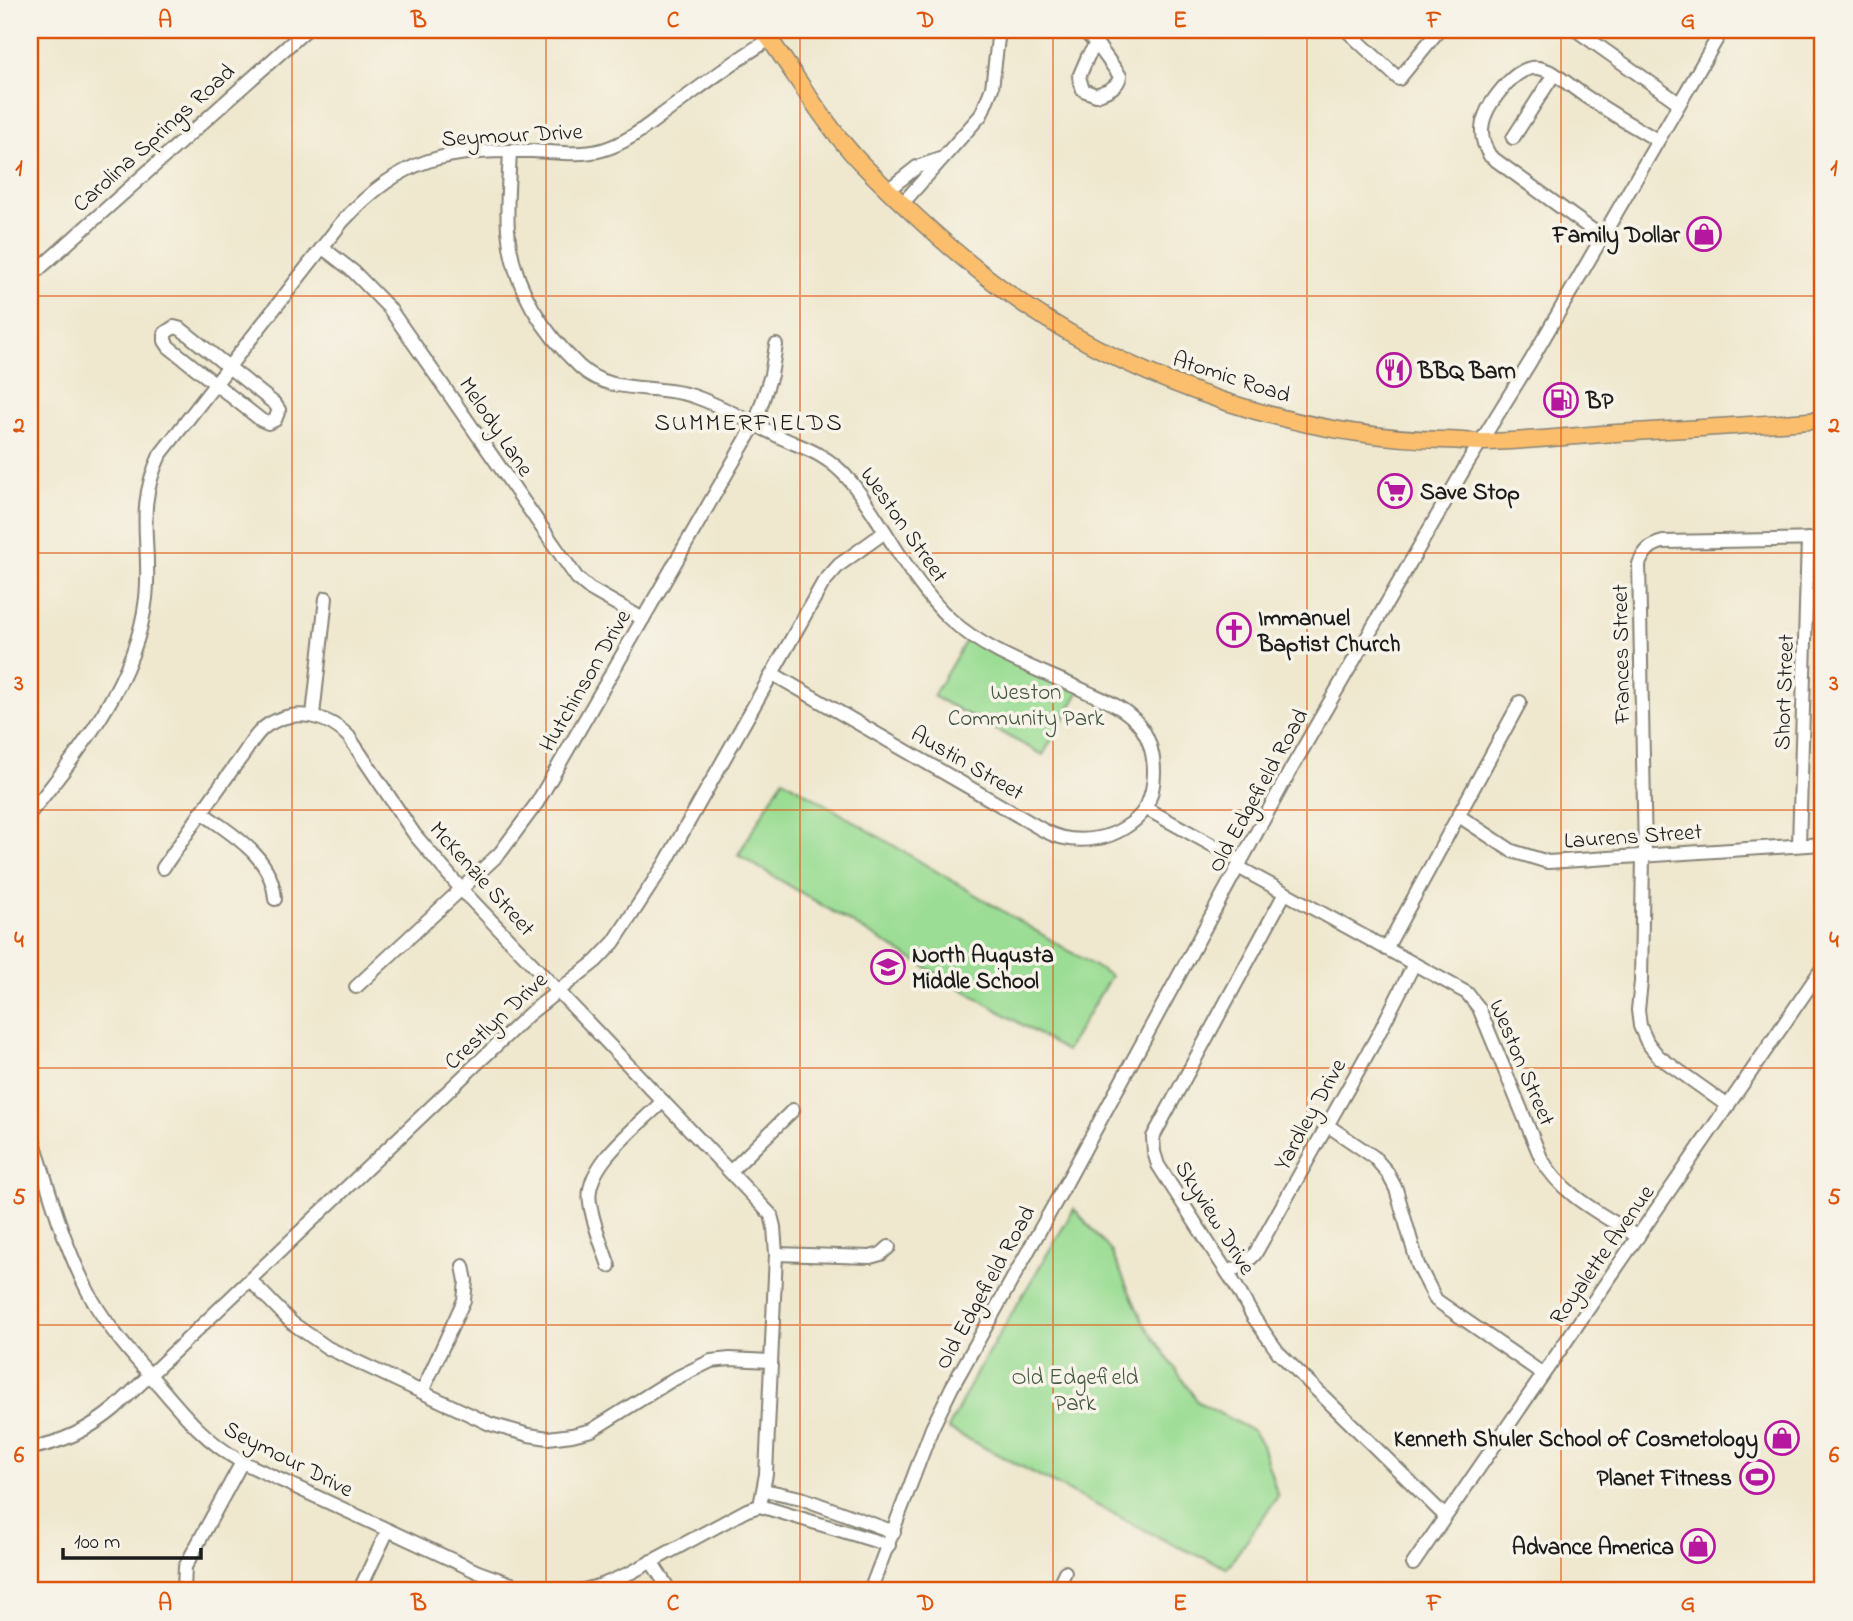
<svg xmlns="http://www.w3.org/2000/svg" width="1853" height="1621" viewBox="0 0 1853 1621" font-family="'Indie Flower',sans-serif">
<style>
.green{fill:#9bdd94;stroke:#5c7c58;stroke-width:2}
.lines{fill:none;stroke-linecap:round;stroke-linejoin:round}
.minor-casing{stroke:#868276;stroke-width:16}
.major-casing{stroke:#868276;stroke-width:19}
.minor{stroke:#fff;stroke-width:12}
.major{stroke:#fabe6d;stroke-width:16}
.grid{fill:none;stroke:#de560d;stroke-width:2;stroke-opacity:0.55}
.labels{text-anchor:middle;stroke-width:7;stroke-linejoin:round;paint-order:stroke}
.street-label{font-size:23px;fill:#1c1c1c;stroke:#f7f3e8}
.poi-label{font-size:23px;font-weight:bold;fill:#1c1c1c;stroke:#f7f3e8;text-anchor:start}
.park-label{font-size:23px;fill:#425640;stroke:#f7f3e8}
.neighbourhood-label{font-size:24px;letter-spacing:2px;fill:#1c1c1c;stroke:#f7f3e8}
.neatline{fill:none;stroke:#de560d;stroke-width:2.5}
.grid-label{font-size:23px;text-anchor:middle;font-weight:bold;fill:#de560d}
</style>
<rect width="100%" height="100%" fill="#f7f3e8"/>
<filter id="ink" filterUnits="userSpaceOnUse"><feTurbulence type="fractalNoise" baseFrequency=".0143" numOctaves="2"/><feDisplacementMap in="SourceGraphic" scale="14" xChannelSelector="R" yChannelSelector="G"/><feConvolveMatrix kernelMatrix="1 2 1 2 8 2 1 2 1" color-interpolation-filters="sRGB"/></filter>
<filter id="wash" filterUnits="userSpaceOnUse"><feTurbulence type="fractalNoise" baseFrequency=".00686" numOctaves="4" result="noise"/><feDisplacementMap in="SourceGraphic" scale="28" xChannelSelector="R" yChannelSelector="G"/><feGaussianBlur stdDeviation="1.57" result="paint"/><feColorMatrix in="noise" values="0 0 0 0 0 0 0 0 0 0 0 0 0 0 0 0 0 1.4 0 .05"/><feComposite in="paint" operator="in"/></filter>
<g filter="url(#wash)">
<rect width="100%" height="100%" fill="#efe8cf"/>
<g class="green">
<polygon points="968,637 1081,689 1043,755 933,696"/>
<polygon points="783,779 1111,976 1066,1051 738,855"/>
<polygon points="1074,1209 1111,1251 1143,1322 1198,1402 1253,1431 1262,1445 1278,1496 1227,1568 1174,1545 948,1429 977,1372"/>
</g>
</g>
<g filter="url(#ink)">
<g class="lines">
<g class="minor-casing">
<g id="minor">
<polyline points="1083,30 1099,47"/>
<polyline points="1346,30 1399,79 1439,30"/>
<polyline points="1576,30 1679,103"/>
<path d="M1095 46 1099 47 1120 76C1118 88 1106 91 1096 95L1083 90 1079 77 1088 56Z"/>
<polyline points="1513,138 1554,74"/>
<path d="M510 151C509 177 506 204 508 230 512 285 541 330 580 367 612 396 655 383 693 396 723 406 751 423 780 437 794 444 808 448 821 456 847 471 861 495 877 519 899 553 920 591 950 619 987 653 1040 670 1085 691 1102 699 1120 705 1134 719 1156 741 1160 781 1145 809 1136 823 1114 836 1098 838 1078 842 1061 840 1043 830L773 674"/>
<polyline points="889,189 917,167 940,159"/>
<polyline points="902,204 981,115 992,88 999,30"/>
<path d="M1602 237 1490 156C1478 137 1480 121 1492 102 1501 89 1516 70 1532 68 1540 67 1546 70 1553 73 1565 81 1576 90 1588 98 1611 113 1634 127 1657 140"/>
<polyline points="323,248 354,272 389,308 577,578 590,589 643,619"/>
<polyline points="30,277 306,30"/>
<polygon points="174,327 181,329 275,404 279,410 275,420 268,423 261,420 169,347 165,341 165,333"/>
<polyline points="313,715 326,598"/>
<polyline points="1145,808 1241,861"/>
<path d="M201 812C233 835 272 856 275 899"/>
<path d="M30 813C80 752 137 679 146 598 152 542 134 511 160 455L342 222C404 155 446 150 533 151 555 152 580 156 602 150 628 143 649 124 670 109 703 85 735 60 770 39"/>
<polyline points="1459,816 1512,851 1548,862 1823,844"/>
<polyline points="1799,845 1808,539"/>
<path d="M1645 854 1639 564C1644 552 1650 545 1663 542L1823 539"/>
<polyline points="1643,855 1641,982 1638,1010 1640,1026 1647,1042 1658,1056 1728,1106"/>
<path d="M1238 867 1467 993 1479 1008 1541 1158C1562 1196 1602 1214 1638 1237"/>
<path d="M163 868C188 832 213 795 240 759 249 747 257 730 271 723 297 708 329 716 349 737L415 835 461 889 771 1215 774 1227 776 1254 766 1474 760 1506 747 1510 632 1572 602 1585 580 1591"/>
<polyline points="1285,893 1153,1137 1154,1152 1158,1165 1236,1286 1254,1318 1278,1352 1445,1516"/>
<polyline points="1386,949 1520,702"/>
<polyline points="356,987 500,853 537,803 755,424 771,375 776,345"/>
<polyline points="1327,1125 1374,1157 1387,1172 1396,1189 1418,1265 1436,1300 1543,1374"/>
<path d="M30 1129C48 1186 63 1246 92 1299 109 1329 134 1357 157 1383 183 1414 206 1442 242 1462L478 1572 531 1591"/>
<polyline points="731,1171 793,1110"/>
<polyline points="776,1254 870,1257 881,1254 889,1247"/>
<path d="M609 1266C602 1245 593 1224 590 1203 583 1165 639 1126 663 1101"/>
<polyline points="1227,1272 1244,1265 1255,1254 1378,1035 1414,964"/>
<polyline points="250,1280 292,1323 328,1348 490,1424 529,1435 548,1438 572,1435 592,1430 672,1380 711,1361 730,1359 770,1361"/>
<polyline points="422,1392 464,1300 466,1281 463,1266"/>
<path d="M30 1448C61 1443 90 1429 115 1408L529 1014 596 961 614 942 666 862 823 583 839 565 885 532"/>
<polyline points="764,1490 801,1498 894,1532"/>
<polyline points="760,1506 889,1545"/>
<polyline points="651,1561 670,1591"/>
<polyline points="1413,1564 1823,967"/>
<polyline points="184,1589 185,1567 242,1462"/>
<polyline points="359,1591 388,1530"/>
<polyline points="870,1591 932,1428 952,1387 1064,1187 1290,771 1467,464 1530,362 1722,30"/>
<polyline points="1056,1591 1065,1572"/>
</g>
</g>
<g class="major-casing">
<path id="major" d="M763 30C795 73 823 123 860 162 911 214 965 264 1025 305 1144 385 1299 437 1442 440 1456 440 1470 442 1484 442 1528 441 1573 436 1617 433 1686 429 1755 425 1823 420"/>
</g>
<use href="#minor" class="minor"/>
<use href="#major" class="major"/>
</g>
</g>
<path class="grid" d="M292 30V1591M546 30V1591M800 30V1591M1053 30V1591M1307 30V1591M1561 30V1591M30 296H1823M30 553H1823M30 810H1823M30 1068H1823M30 1325H1823"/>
<defs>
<g id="shop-ring" transform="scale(1.75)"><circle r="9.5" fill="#f7f3e8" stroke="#b5179e" stroke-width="1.5"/><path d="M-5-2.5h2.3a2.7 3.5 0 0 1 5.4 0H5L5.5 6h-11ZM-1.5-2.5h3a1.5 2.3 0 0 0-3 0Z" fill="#b5179e"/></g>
<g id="restaurant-ring" transform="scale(1.75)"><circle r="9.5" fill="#f7f3e8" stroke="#b5179e" stroke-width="1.5"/><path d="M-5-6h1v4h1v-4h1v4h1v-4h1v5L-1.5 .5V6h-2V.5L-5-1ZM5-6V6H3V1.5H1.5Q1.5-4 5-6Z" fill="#b5179e"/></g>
<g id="fuel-ring" transform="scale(1.75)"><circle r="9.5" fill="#f7f3e8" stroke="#b5179e" stroke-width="1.5"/><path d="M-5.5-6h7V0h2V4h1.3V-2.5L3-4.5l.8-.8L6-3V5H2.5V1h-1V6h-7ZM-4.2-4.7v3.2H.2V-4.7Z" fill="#b5179e"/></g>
<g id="supermarket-ring" transform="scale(1.75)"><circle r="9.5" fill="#f7f3e8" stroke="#b5179e" stroke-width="1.5"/><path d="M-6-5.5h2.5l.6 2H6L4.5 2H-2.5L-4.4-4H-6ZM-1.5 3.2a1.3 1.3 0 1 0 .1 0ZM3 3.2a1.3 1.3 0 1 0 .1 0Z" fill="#b5179e"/></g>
<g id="church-ring" transform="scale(1.75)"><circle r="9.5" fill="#f7f3e8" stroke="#b5179e" stroke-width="1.5"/><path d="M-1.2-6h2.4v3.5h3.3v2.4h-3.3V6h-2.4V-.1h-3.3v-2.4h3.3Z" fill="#b5179e"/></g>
<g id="school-ring" transform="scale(1.75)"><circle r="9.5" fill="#f7f3e8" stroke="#b5179e" stroke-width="1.5"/><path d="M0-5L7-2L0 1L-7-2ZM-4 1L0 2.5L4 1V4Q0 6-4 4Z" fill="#b5179e"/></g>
<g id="stadium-ring" transform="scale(1.75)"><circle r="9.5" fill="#f7f3e8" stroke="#b5179e" stroke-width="1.5"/><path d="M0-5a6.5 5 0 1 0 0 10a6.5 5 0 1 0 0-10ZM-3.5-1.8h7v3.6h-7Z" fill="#b5179e"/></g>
</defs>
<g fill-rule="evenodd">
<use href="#shop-ring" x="1704" y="234"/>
<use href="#restaurant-ring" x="1394" y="370"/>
<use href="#fuel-ring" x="1561" y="400"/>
<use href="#supermarket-ring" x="1395" y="491"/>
<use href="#church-ring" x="1234" y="630"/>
<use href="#school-ring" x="888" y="967"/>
<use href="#shop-ring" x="1782" y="1438"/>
<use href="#stadium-ring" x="1757" y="1477"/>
<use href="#shop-ring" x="1698" y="1546"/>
</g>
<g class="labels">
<g class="street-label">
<text transform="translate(512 134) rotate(-3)" y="8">Seymour Drive</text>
<text transform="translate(153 137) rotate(-42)" y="8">Carolina Springs Road</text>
<text transform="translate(1232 376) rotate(18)" y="8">Atomic Road</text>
<text transform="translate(497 426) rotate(56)" y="8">Melody Lane</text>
<text transform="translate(905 524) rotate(55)" y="8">Weston Street</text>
<text transform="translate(1620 654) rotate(-91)" y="8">Frances Street</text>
<text transform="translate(584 680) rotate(-60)" y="8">Hutchinson Drive</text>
<text transform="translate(1783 692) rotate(-88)" y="8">Short Street</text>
<text transform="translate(968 762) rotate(30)" y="8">Austin Street</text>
<text transform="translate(1257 790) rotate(-61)" y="8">Old Edgefield Road</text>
<text transform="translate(1633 835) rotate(-4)" y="8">Laurens Street</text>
<text transform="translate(483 878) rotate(48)" y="8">McKenzie Street</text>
<text transform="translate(495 1020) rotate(-43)" y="8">Crestlyn Drive</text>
<text transform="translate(1523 1062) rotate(67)" y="8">Weston Street</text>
<text transform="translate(1309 1114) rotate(-61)" y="8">Yardley Drive</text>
<text transform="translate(1216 1217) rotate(58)" y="8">Skyview Drive</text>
<text transform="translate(1601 1254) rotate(-55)" y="8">Royalette Avenue</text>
<text transform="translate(984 1287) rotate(-61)" y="8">Old Edgefield Road</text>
<text transform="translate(289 1458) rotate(27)" y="8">Seymour Drive</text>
</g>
<g class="poi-label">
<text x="1680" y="242" text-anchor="end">Family Dollar</text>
<text x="1418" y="378">BBQ Barn</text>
<text x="1586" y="408">BP</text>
<text x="1420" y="499">Save Stop</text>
<text x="1258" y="625">Immanuel<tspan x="1258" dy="26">Baptist Church</tspan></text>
<text x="912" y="962">North Augusta<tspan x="912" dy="26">Middle School</tspan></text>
<text x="1758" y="1446" text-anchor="end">Kenneth Shuler School of Cosmetology</text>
<text x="1732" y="1485" text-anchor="end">Planet Fitness</text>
<text x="1674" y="1554" text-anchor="end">Advance America</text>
</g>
<g class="park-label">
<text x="1026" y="699">Weston<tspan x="1026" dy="26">Community Park</tspan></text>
<text x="1075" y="1384">Old Edgefield<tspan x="1075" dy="26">Park</tspan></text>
</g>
<g class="neighbourhood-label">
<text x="749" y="430">SUMMERFIELDS</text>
</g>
</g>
<rect width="1853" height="1621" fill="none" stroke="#f7f3e8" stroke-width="77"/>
<path d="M63 1548v10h138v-10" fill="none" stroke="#1c1c1c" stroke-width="3.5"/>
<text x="74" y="1548" font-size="21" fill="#1c1c1c" stroke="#f7f3e8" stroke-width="5" paint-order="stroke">100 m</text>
<rect x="38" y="38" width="1776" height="1544" class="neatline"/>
<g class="grid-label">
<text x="165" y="27">A</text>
<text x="419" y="27">B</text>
<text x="673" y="27">C</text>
<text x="926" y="27">D</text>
<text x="1180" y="27">E</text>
<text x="1434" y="27">F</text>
<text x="1688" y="27">G</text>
<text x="19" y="175">1</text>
<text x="1834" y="175">1</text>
<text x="19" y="432">2</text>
<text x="1834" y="432">2</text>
<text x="19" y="690">3</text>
<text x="1834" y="690">3</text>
<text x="19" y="947">4</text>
<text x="1834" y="947">4</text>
<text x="19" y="1204">5</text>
<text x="1834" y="1204">5</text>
<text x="19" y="1462">6</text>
<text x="1834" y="1462">6</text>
<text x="165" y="1610">A</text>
<text x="419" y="1610">B</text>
<text x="673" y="1610">C</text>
<text x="926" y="1610">D</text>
<text x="1180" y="1610">E</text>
<text x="1434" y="1610">F</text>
<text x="1688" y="1610">G</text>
</g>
</svg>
